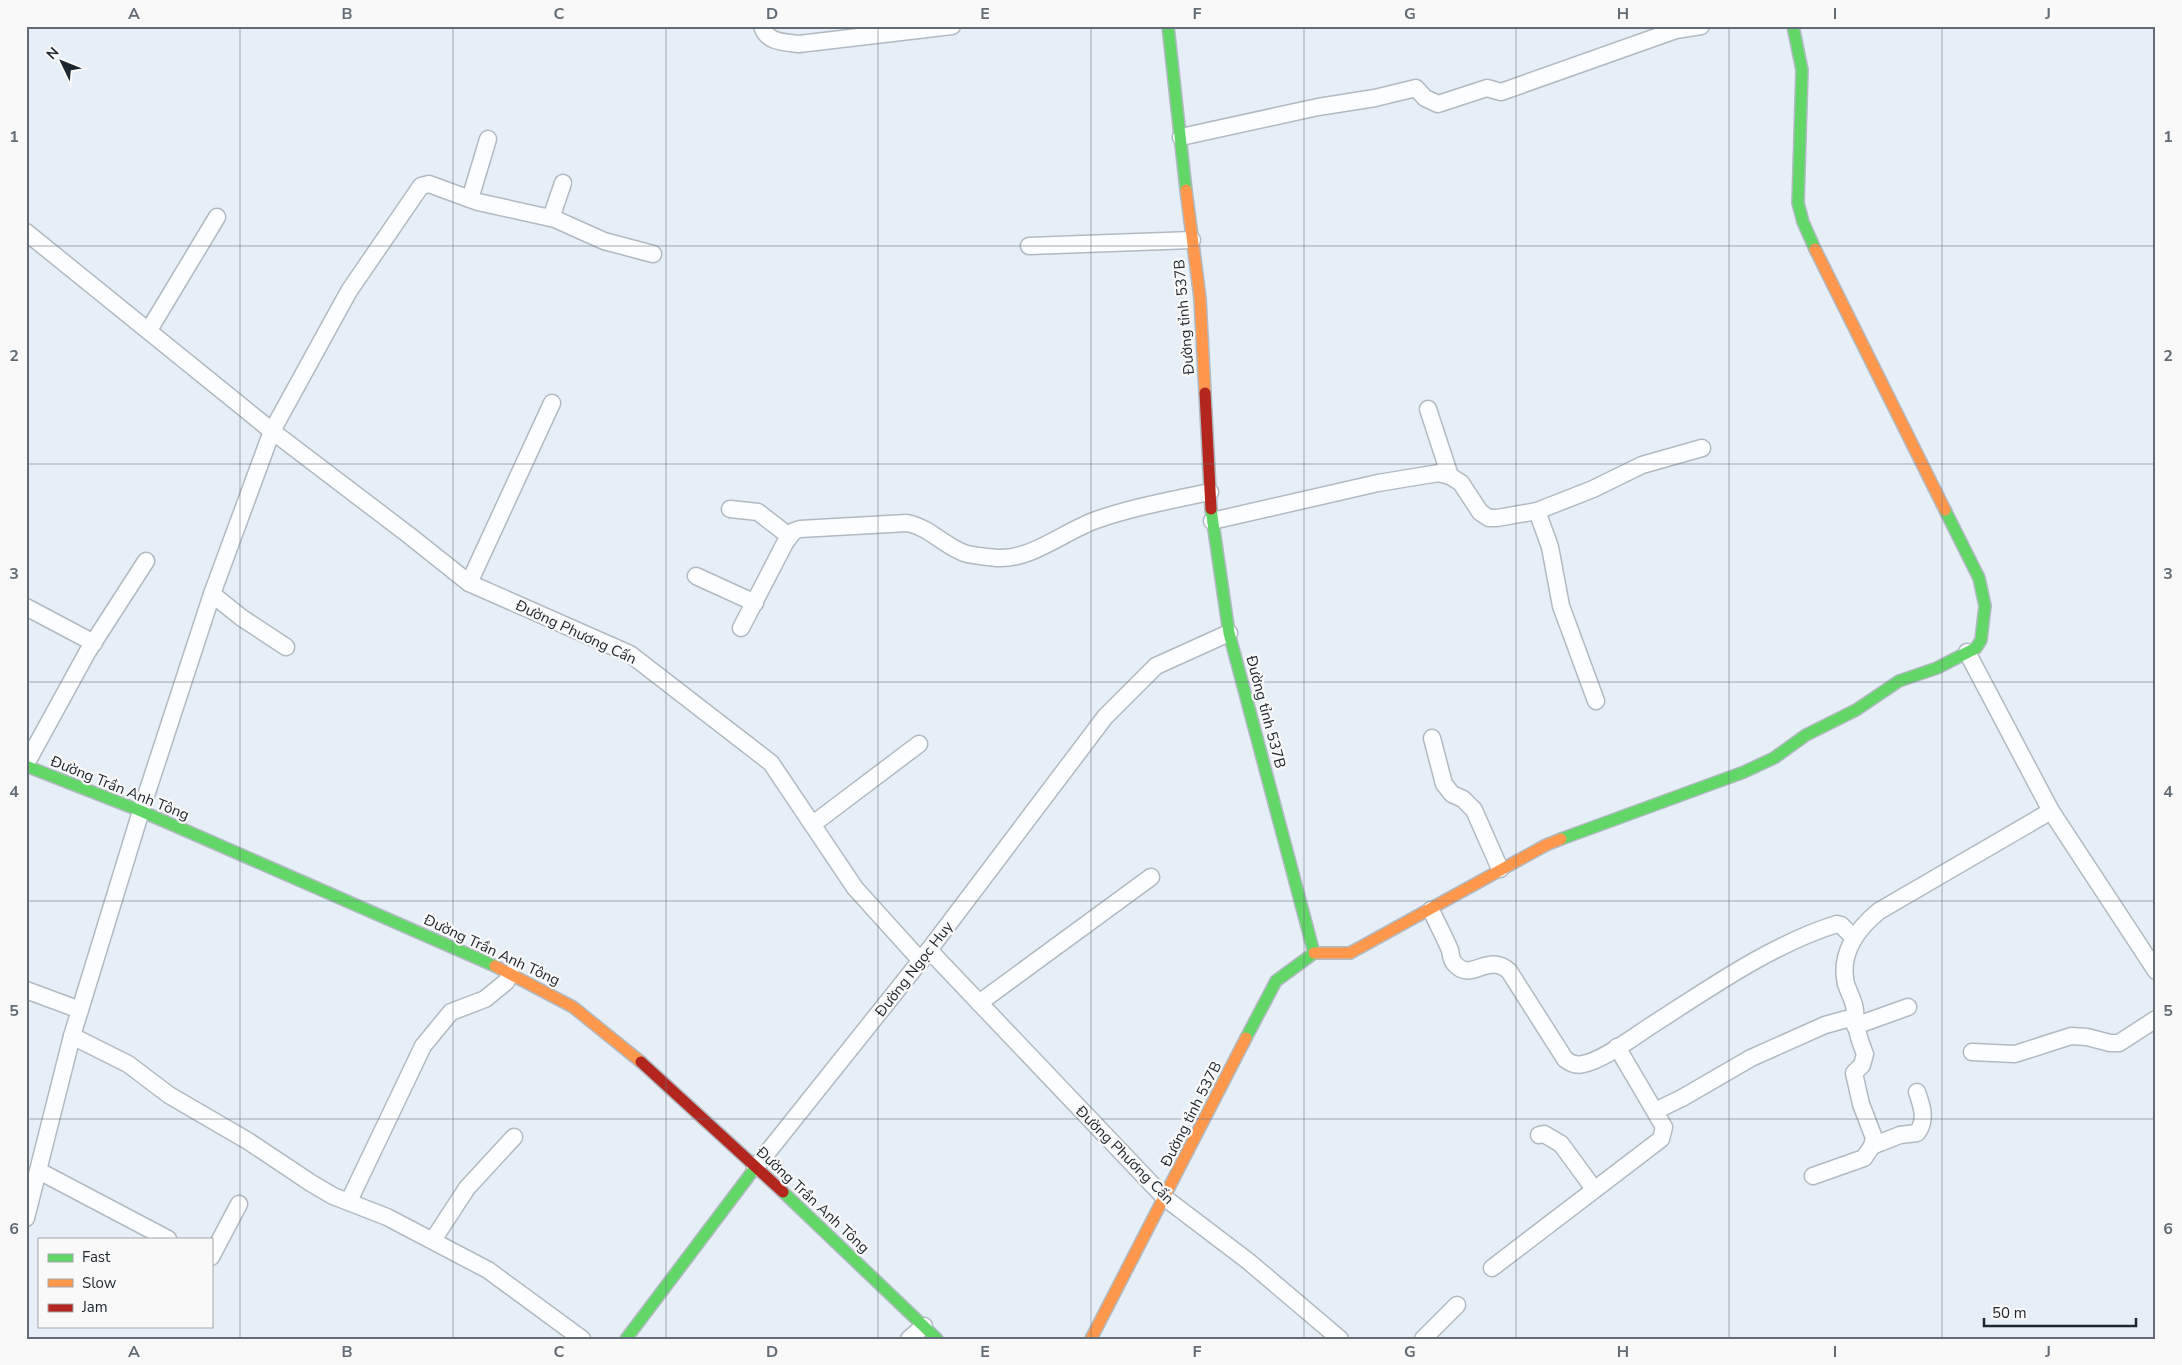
<svg xmlns="http://www.w3.org/2000/svg" width="2182" height="1365" viewBox="0 0 2182 1365" font-family="'Nunito Sans',sans-serif">
<style>
.lines{fill:none;stroke-linecap:round;stroke-linejoin:round}
.street-casing{stroke:#b1bac2;stroke-width:19}
.fast-casing{stroke:#b1bac2;stroke-width:14}
.slow-casing{stroke:#b1bac2;stroke-width:14}
.jam-casing{stroke:#b1bac2;stroke-width:14}
.street{stroke:#fbfdfe;stroke-width:16}
.fast{stroke:#63d668;stroke-width:11}
.slow{stroke:#ff974d;stroke-width:11}
.jam{stroke:#b3261e;stroke-width:11}
.grid{fill:none;stroke:#636c75;stroke-width:1;stroke-opacity:0.55}
.labels{text-anchor:middle;stroke-width:4.5;stroke-linejoin:round;paint-order:stroke}
.street-label{font-size:15px;fill:#1c262f;stroke:#f9f9f9}
.neatline{fill:none;stroke:#636c75;stroke-width:2}
.grid-label{font-size:16px;text-anchor:middle;font-weight:bold;fill:#636c75}
</style>
<rect width="100%" height="100%" fill="#e6eff7"/>
<g class="lines">
<g class="street-casing">
<g id="street">
<path d="M762 26C767 43 784 42 799 44L952 26"/>
<polyline points="1181,137 1318,107 1375,98 1416,88 1425,98 1438,104 1487,88 1501,92 1676,30 1701,26"/>
<polyline points="470,199 488,139"/>
<polyline points="551,218 563,183"/>
<polyline points="26,232 272,431 410,536 469,583 630,654 771,763 855,888 921,961"/>
<polyline points="1029,246 1192,240"/>
<polyline points="149,330 217,217"/>
<polyline points="1428,409 1450,476"/>
<polyline points="730,509 758,512 789,536"/>
<polyline points="1537,511 1550,547 1561,606 1596,701"/>
<polyline points="1212,521 1378,483 1439,473 1450,476 1461,483 1480,512 1489,518 1497,518 1537,511 1593,489 1642,465 1702,448"/>
<polyline points="696,576 755,603"/>
<polyline points="469,583 552,403"/>
<polyline points="212,594 242,618 286,647"/>
<polyline points="26,607 94,643"/>
<path d="M741 628 785 543 794 531 800 529 907 523C929 527 943 545 964 553 973 556 987 557 998 558 1031 560 1065 531 1096 520 1133 507 1172 500 1210 492"/>
<polyline points="1967,652 2051,811 2156,971"/>
<polyline points="1432,738 1444,784 1452,794 1463,799 1474,810 1500,869"/>
<polyline points="26,764 88,651 146,561"/>
<polyline points="813,824 919,744"/>
<path d="M1431 910C1437 923 1444 936 1450 950 1451 955 1451 960 1455 964 1471 983 1487 952 1509 971L1565 1059C1570 1063 1576 1066 1583 1064 1602 1061 1635 1036 1652 1025 1710 988 1772 944 1837 924L1841 925 1853 937"/>
<polyline points="929,950 1165,1198 1248,1261 1340,1339"/>
<polyline points="26,990 80,1010"/>
<polyline points="979,1003 1151,877"/>
<polyline points="1855,1026 1908,1007"/>
<polyline points="72,1036 128,1064 169,1095 248,1141 311,1183 333,1196 387,1217 488,1270 582,1339"/>
<polyline points="1972,1052 2015,1054 2071,1036 2087,1037 2110,1043 2119,1043 2156,1019"/>
<polyline points="1655,1111 1682,1098 1751,1058 1825,1025 1854,1017"/>
<polyline points="1539,1135 1544,1134 1561,1144 1594,1189"/>
<path d="M1872 1146 1900 1135 1917 1133C1927 1120 1922 1106 1917 1092"/>
<polyline points="755,1168 929,950 1105,717 1156,666 1229,633"/>
<polyline points="39,1171 168,1239"/>
<path d="M1813 1176 1864 1158 1872 1146 1874 1138 1861 1104 1854 1073 1862 1065 1865 1054C1858 1037 1856 1028 1855 1010 1854 1001 1849 993 1846 984 1839 954 1857 929 1879 911L2051 811"/>
<polyline points="349,1201 423,1046 451,1012 485,999 506,982 511,973"/>
<polyline points="26,1218 72,1036 141,811 212,594 272,431 349,291 421,186 429,184 478,202 555,219 604,241 653,254"/>
<polyline points="433,1240 467,1188 514,1137"/>
<polyline points="211,1257 239,1204"/>
<polyline points="1492,1268 1661,1139 1664,1127 1617,1047"/>
<polyline points="909,1339 924,1326"/>
<polyline points="1423,1339 1457,1305"/>
</g>
</g>
<g class="fast-casing">
<g id="fast">
<polyline points="1168,26 1186,190"/>
<polyline points="1793,26 1802,70 1798,203 1803,222 1815,249"/>
<polyline points="1211,509 1229,633 1314,953 1276,981 1246,1038"/>
<polyline points="26,766 141,811 495,966"/>
<polyline points="1561,839 1744,772 1774,758 1806,735 1856,710 1899,681 1937,668 1976,648 1981,640 1985,606 1979,578 1945,510"/>
<polyline points="783,1192 937,1339"/>
<polyline points="626,1339 755,1168"/>
</g>
</g>
<g class="slow-casing">
<g id="slow">
<polyline points="1186,190 1200,298 1205,393"/>
<polyline points="1815,249 1945,510"/>
<polyline points="1314,953 1350,953 1546,845 1561,839"/>
<polyline points="495,966 573,1007 641,1062"/>
<polyline points="1091,1339 1246,1038"/>
</g>
</g>
<g class="jam-casing">
<g id="jam">
<polyline points="1205,393 1211,509"/>
<polyline points="641,1062 783,1192"/>
</g>
</g>
<use href="#street" class="street"/>
<use href="#fast" class="fast"/>
<use href="#slow" class="slow"/>
<use href="#jam" class="jam"/>
</g>
<path class="grid" d="M240 26V1339M453 26V1339M666 26V1339M878 26V1339M1091 26V1339M1304 26V1339M1516 26V1339M1729 26V1339M1942 26V1339M26 246H2156M26 464H2156M26 682H2156M26 901H2156M26 1119H2156"/>
<g class="labels">
<g class="street-label">
<text transform="translate(1184 317) rotate(-95)" y="5">Đường tỉnh 537B</text>
<text transform="translate(576 632) rotate(25)" y="5">Đường Phương Cấn</text>
<text transform="translate(1266 712) rotate(75)" y="5">Đường tỉnh 537B</text>
<text transform="translate(120 788) rotate(22)" y="5">Đường Trần Anh Tông</text>
<text transform="translate(492 950) rotate(25)" y="5">Đường Trần Anh Tông</text>
<text transform="translate(914 969) rotate(-52)" y="5">Đường Ngọc Huy</text>
<text transform="translate(1191 1114) rotate(-63)" y="5">Đường tỉnh 537B</text>
<text transform="translate(1125 1155) rotate(45)" y="5">Đường Phương Cấn</text>
<text transform="translate(813 1200) rotate(43)" y="5">Đường Trần Anh Tông</text>
</g>
</g>
<rect width="2182" height="1365" fill="none" stroke="#f9f9f9" stroke-width="55"/>
<rect x="38" y="1238" width="175" height="90" fill="#f9f9f9" stroke="#a1a5a8"/>
<rect x="48" y="1254" width="25" height="8" fill="#63d668" stroke="#a1a5a8"/>
<text x="82" y="1262" font-size="15" fill="#1c262f">Fast</text>
<rect x="48" y="1279" width="25" height="8" fill="#ff974d" stroke="#a1a5a8"/>
<text x="82" y="1288" font-size="15" fill="#1c262f">Slow</text>
<rect x="48" y="1304" width="25" height="8" fill="#b3261e" stroke="#a1a5a8"/>
<text x="82" y="1312" font-size="15" fill="#1c262f">Jam</text>
<g transform="translate(62 62) rotate(313)" stroke="#f9f9f9" stroke-width="4" paint-order="stroke">
<path d="M0-4L9 19L0 12L-9 19Z" fill="#1c262f"/>
<text y="-8" font-size="14" font-weight="bold" text-anchor="middle" fill="#1c262f">N</text>
</g>
<path d="M1984 1318v8h152v-8" fill="none" stroke="#1c262f" stroke-width="2.5"/>
<text x="1992" y="1318" font-size="15" fill="#1c262f" stroke="#f9f9f9" stroke-width="4" paint-order="stroke">50 m</text>
<rect x="28" y="28" width="2126" height="1310" class="neatline"/>
<g class="grid-label">
<text x="134" y="19">A</text>
<text x="347" y="19">B</text>
<text x="559" y="19">C</text>
<text x="772" y="19">D</text>
<text x="985" y="19">E</text>
<text x="1197" y="19">F</text>
<text x="1410" y="19">G</text>
<text x="1623" y="19">H</text>
<text x="1835" y="19">I</text>
<text x="2048" y="19">J</text>
<text x="14" y="142">1</text>
<text x="2168" y="142">1</text>
<text x="14" y="361">2</text>
<text x="2168" y="361">2</text>
<text x="14" y="579">3</text>
<text x="2168" y="579">3</text>
<text x="14" y="797">4</text>
<text x="2168" y="797">4</text>
<text x="14" y="1016">5</text>
<text x="2168" y="1016">5</text>
<text x="14" y="1234">6</text>
<text x="2168" y="1234">6</text>
<text x="134" y="1357">A</text>
<text x="347" y="1357">B</text>
<text x="559" y="1357">C</text>
<text x="772" y="1357">D</text>
<text x="985" y="1357">E</text>
<text x="1197" y="1357">F</text>
<text x="1410" y="1357">G</text>
<text x="1623" y="1357">H</text>
<text x="1835" y="1357">I</text>
<text x="2048" y="1357">J</text>
</g>
</svg>
